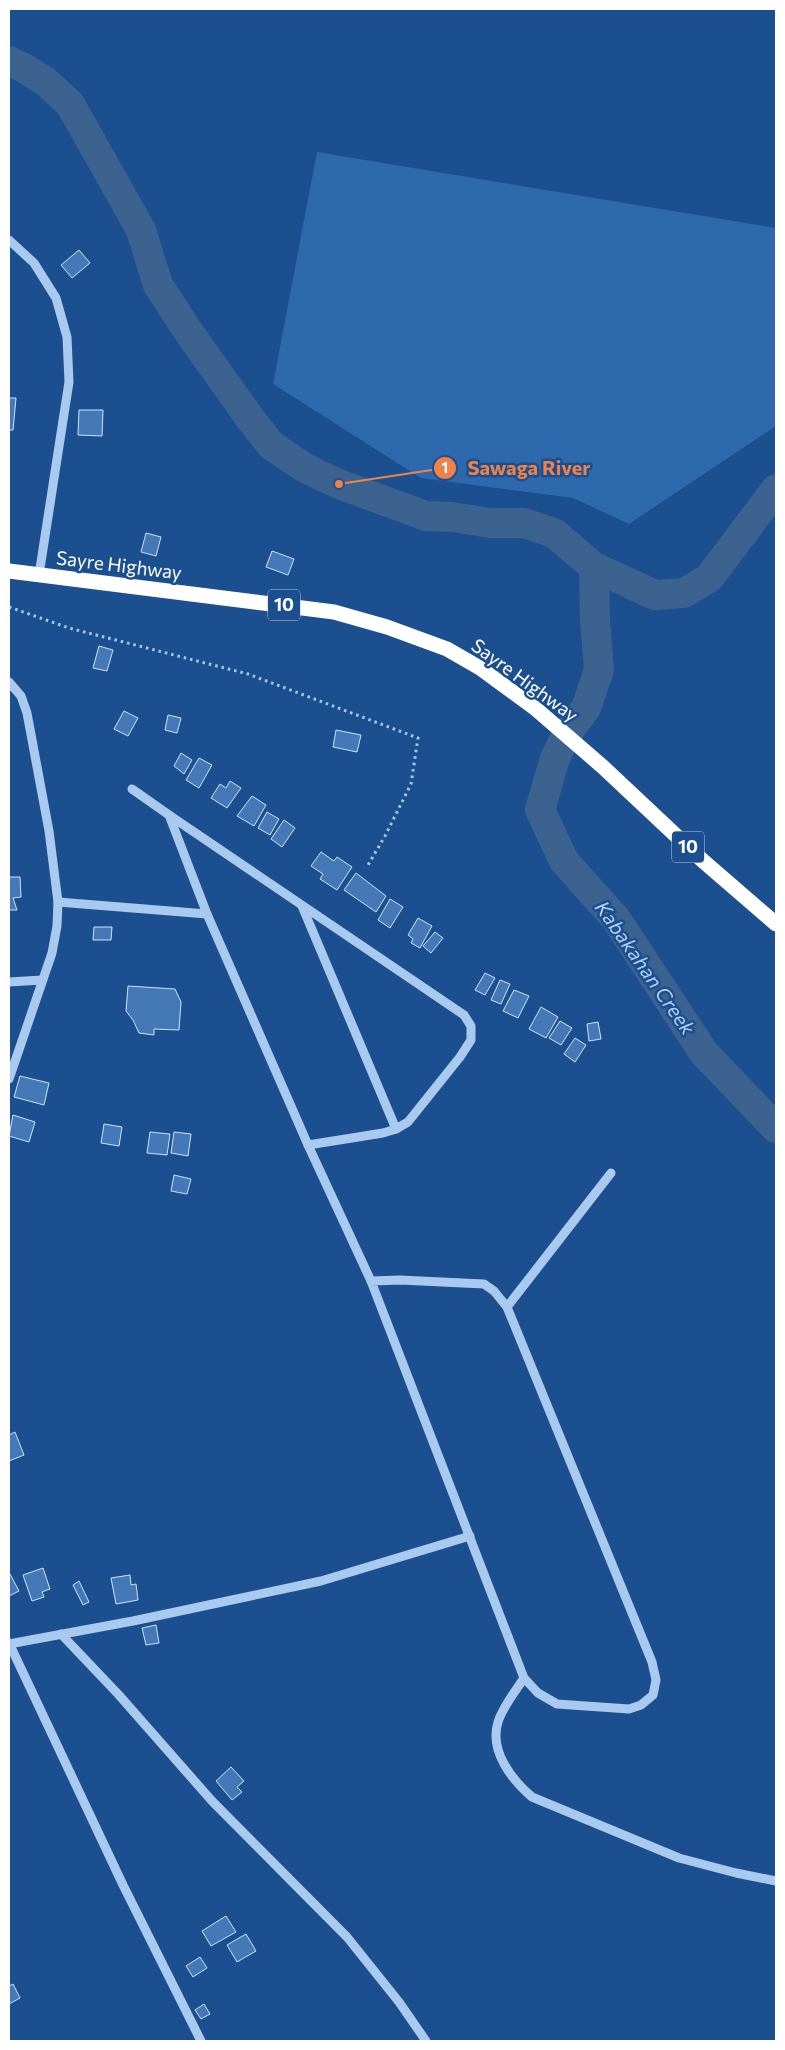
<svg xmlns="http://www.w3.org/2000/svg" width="785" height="2050" viewBox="0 0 785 2050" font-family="Commissioner,sans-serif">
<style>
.green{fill:#2e69ad}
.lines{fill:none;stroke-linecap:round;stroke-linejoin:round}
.river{stroke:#3c6290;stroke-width:30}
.building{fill:#4478b7;stroke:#cfe3fa}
.path{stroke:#a9c9ee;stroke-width:3;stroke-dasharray:2.5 4;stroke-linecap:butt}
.minor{stroke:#a9c9ee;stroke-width:9}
.highway{stroke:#fff;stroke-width:15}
.labels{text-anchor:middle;stroke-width:5;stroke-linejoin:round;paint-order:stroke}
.shield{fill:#1b4f8f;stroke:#bbcadd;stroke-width:1}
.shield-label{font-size:18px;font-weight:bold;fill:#fff}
.street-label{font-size:19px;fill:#fff;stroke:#1b4f8f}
.water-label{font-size:20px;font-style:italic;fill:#b5d3f5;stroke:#1b4f8f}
.leader{fill:none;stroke:#ee8249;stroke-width:2}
.callout-dot{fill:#ee8249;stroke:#1b4f8f;stroke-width:2}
.mark-label{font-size:15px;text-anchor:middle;font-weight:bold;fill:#fff}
.callout-label{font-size:20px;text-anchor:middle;font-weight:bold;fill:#ee8249;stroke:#1b4f8f;stroke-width:5;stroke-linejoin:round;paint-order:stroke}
</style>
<rect width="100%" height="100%" fill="#1b4f8f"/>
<polygon class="green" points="317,152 776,228 776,426 629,524 573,498 421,478 273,384"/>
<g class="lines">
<g class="river">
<polyline points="9,61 24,68 46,82 70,104 141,230 158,285 190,334 252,421 271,445 305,468 339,484 426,516 452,517 490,523 524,523 554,533 594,567 655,595 684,593 709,578 776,489"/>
<polyline points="594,567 595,620 599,670 586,708 568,732 555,758 540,810 564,861 616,919 704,1053 776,1128"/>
</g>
</g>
<g class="building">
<polygon points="79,250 90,263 72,278 61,265"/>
<polygon points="9,398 16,398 13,430 9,430"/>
<polygon points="79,410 103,410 102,436 78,435"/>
<polygon points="146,533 161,537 156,556 141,552"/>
<polygon points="272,551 294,559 288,575 266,567"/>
<polygon points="99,646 113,650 107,671 93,668"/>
<polygon points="124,711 138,718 128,736 114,729"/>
<polygon points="168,715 181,718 177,733 165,730"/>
<polygon points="336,730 361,735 357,752 333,747"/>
<polygon points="181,753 192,760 184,774 174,766"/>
<polygon points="199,758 212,765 199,788 186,780"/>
<polygon points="230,781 241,788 227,808 211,798 220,784 226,788"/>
<polygon points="252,796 266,805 254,826 237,816"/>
<polygon points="267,812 279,819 270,835 258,828"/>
<polygon points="284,820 295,828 282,847 271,839"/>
<polygon points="321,852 334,861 337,857 352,867 337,890 320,879 323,874 311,866"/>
<polygon points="356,873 386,896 376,912 344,890"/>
<polygon points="9,877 20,877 21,897 13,898 17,910 9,910"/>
<polygon points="390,899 403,907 390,928 378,920"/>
<polygon points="418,918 432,926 420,948 411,943 413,939 408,935"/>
<polygon points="94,927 112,927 111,940 93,940"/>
<polygon points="435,932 443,938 431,953 423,946"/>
<polygon points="485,973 495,978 485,995 475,990"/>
<polygon points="500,980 510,984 501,1004 491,1000"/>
<polygon points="128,986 175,989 181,1002 179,1030 154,1029 154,1035 139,1033 133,1020 126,1011"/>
<polygon points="514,990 529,996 518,1018 503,1011"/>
<polygon points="541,1007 558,1017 546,1038 529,1029"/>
<polygon points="560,1021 572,1028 561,1045 549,1038"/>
<polygon points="598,1022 601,1039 589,1041 587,1024"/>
<polygon points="575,1038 586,1045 575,1062 564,1054"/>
<polygon points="20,1076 49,1083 44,1105 14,1097"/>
<polygon points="13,1115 35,1122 29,1142 9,1136"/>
<polygon points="104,1124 122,1127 119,1146 101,1143"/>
<polygon points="150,1132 170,1134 167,1155 147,1153"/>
<polygon points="174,1132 191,1134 188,1156 171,1153"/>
<polygon points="174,1175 191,1179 187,1194 171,1191"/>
<polygon points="15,1432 24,1455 9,1461 9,1435"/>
<polygon points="43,1568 50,1589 42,1592 44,1597 32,1601 23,1575"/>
<polygon points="9,1574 10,1574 19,1591 9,1596"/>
<polygon points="130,1575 131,1585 136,1584 138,1600 116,1604 111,1578"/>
<polygon points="79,1581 89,1602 83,1605 73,1585"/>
<polygon points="156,1625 159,1643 146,1645 142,1628"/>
<polygon points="231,1767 244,1781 237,1787 242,1792 232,1800 216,1781"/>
<polygon points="226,1916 236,1932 211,1946 202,1931"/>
<polygon points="246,1934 256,1951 237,1962 227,1945"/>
<polygon points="200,1957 207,1968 193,1977 186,1966"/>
<polygon points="13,1984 20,1998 9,2004 9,1986"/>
<polygon points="204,2004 210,2014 201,2019 195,2010"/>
</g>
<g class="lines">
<polyline class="path" points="9,607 69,628 248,674 418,738 411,784 385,836 368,865"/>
<g class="minor">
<polyline points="9,240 34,263 56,298 67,337 69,382 39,575"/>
<polyline points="9,682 21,696 27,713 49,831 58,902 57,926 52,953 9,1079"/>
<polyline points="169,815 464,1015 471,1026 471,1040 460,1057 408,1122 396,1129 383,1133 308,1145"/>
<polyline points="58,902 207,914 169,815 132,789"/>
<polyline points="302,906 396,1129"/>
<polyline points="207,914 308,1145 371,1281"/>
<polyline points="9,982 42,980"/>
<polygon points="400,1280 484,1284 494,1291 507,1307 652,1662 656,1680 653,1695 641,1705 629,1709 557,1704 538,1693 524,1678 371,1281"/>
<polyline points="507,1307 611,1173"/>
<polyline points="61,1634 118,1694 212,1801 347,1937 399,2002 426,2041"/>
<polyline points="9,1643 123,1885 201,2041"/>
<polyline points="9,1644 133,1621 321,1581 470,1536"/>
<path d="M524 1678C515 1692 503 1706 498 1722 489 1751 512 1780 532 1797L679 1858 736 1873 776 1881"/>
</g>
<polyline class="highway" points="9,571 334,612 387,627 447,649 480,668 536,709 603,767 702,860 776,924"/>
</g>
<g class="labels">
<g class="shield">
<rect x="268" y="589.5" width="32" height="31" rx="4"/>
<rect x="672" y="831.5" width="32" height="31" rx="4"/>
</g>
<g class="shield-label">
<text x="284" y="611">10</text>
<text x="688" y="853">10</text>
</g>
<g class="street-label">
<text transform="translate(119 565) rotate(7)" y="7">Sayre Highway</text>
<text transform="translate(525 680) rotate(36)" y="7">Sayre Highway</text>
</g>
<g class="water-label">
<text transform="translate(645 968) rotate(55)" y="7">Kabakahan Creek</text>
</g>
</g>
<path class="leader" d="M339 484L445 468"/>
<g class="callout-dot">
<circle cx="339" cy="484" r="5"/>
<circle cx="445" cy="468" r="12"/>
</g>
<g class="mark-label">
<text x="445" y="473">1</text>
</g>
<g class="callout-label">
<text x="529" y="475">Sawaga River</text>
</g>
<rect width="785" height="2050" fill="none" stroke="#ffffff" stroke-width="20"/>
</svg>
